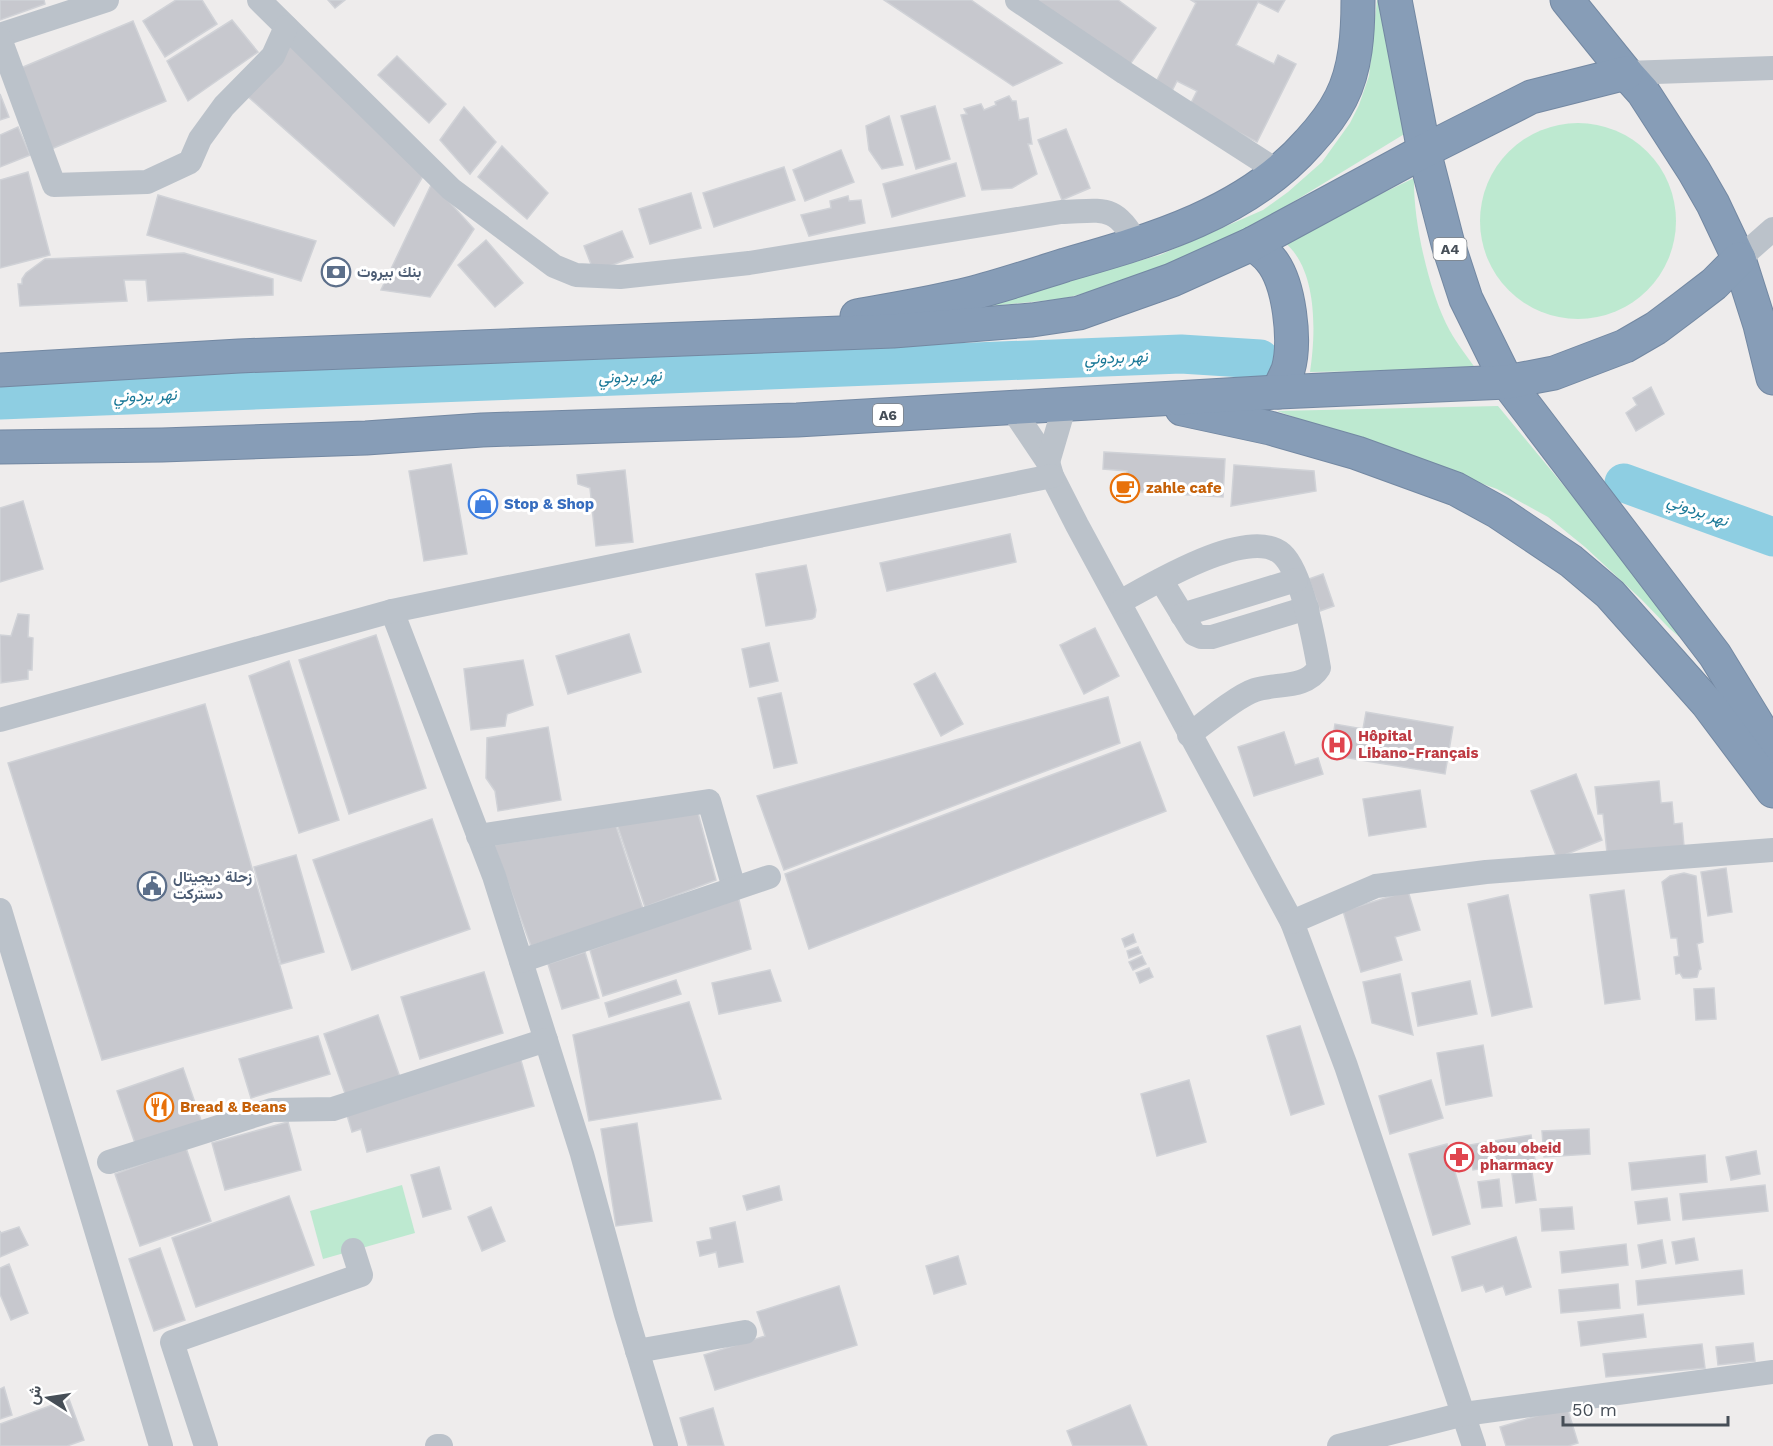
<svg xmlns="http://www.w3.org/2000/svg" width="1773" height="1446" viewBox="0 0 1773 1446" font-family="'Work Sans',Vazirmatn,sans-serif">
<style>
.green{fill:#bde9d0}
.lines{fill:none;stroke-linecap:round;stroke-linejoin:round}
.river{stroke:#8ecee2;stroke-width:39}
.building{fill:#c7c8ce;stroke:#d0d2d7;stroke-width:1.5}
.highway-casing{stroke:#7388a2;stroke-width:35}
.minor{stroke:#bbc2ca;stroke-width:24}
.highway{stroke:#879db7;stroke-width:33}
.labels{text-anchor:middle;stroke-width:6;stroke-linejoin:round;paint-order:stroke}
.shield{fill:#fff;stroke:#7e8389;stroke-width:1.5}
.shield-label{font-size:14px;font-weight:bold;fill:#464e57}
.service-label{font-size:15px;font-weight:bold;fill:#4e5e75;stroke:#fff;text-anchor:start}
.food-label{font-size:15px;font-weight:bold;fill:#c56008;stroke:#fff;text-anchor:start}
.shop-label{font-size:15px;font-weight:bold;fill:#366cbe;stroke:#fff;text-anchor:start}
.health-label{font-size:15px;font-weight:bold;fill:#be3a42;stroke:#fff;text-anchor:start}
.water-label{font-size:16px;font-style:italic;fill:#197897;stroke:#fff}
</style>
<rect width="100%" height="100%" fill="#eeecec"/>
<g class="green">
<polygon points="1377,0 1388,0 1406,133 1234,238 1106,288 1061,299 970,308 1160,255 1263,210 1288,192 1322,162 1350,123 1359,105 1369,76"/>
<circle cx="1578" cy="221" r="98"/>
<path d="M1414 178C1413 221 1429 293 1450 331 1457 344 1467 356 1476 369L1310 372C1316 333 1318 268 1283 241Z"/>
<polygon points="1498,406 1712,665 1669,628 1641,599 1585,547 1548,517 1497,489 1277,411"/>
<polygon points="402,1185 415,1233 323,1259 310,1211"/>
</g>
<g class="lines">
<g class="river">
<polyline points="0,400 1181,354 1260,359"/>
<polyline points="1624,483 1773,537"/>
</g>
</g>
<g class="building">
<polygon points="0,0 44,0 45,4 0,20"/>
<polygon points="176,0 202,0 217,24 165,57 143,21"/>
<polygon points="328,0 345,0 335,8"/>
<polygon points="884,0 971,0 1062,63 1013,86"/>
<polygon points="1035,0 1118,0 1156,28 1128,67"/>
<polygon points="1191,0 1285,0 1278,12 1258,2 1236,45 1274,64 1278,55 1296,64 1257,142 1189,107 1197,91 1177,81 1172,91 1156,82 1196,3"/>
<polygon points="232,20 258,52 188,101 167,61"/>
<polygon points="133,21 166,101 49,150 16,70"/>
<polygon points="292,43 423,176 394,226 246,95"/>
<polygon points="397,56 446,104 429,123 378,75"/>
<polygon points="0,94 9,117 0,120"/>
<polygon points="1009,96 1012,101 1016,101 1019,120 1028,118 1032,144 1028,144 1037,174 1012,188 982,190 961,115 967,114 964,109 981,104 984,110 996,105 995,102"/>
<polygon points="935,106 950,159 916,169 901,116"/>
<polygon points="464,107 496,142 470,174 440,140"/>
<polygon points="889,116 903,165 882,169 869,150 866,126"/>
<polygon points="18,127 30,155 0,167 0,135"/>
<polygon points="1066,129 1090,188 1062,200 1038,140"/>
<polygon points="502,146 548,193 527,219 478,177"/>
<polygon points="841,150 854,182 805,201 793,170"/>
<polygon points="956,163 965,196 892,217 883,184"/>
<polygon points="784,167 795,200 714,227 703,193"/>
<polygon points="28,172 50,255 0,268 0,180"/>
<polygon points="432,183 474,229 430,297 381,290"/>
<polygon points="691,193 701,228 650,244 639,209"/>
<polygon points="158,195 316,241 301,281 147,235"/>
<polygon points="848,196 849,201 861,200 865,223 809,236 801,215 831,208 830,201"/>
<polygon points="622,231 633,257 594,272 584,246"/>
<polygon points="486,240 523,283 495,307 458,265"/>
<polygon points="184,253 273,279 273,295 148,301 146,280 124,280 127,301 20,306 18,284 22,284 22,279 26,273 45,259"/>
<polygon points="1651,387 1664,414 1636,431 1626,413 1637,405 1633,398"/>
<polygon points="1104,452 1225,459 1223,497 1126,491 1127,471 1103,469"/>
<polygon points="451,464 467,554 424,561 409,471"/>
<polygon points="1234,465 1314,471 1316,491 1231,506"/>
<polygon points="625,470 633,542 596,546 590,488 578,484 577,475"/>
<polygon points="23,501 43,569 0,582 0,508"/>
<polygon points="1010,534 1016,562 887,591 880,563"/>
<polygon points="806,565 816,610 815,617 812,619 766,626 756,574"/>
<polygon points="1323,574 1334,606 1320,611 1309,579"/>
<polygon points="18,614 29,615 28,637 33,638 32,670 28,670 28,679 1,683 0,635 11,636"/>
<polygon points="1095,628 1119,676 1084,694 1060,645"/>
<polygon points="629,634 641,672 568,694 556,656"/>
<polygon points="376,635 426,788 349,814 299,660"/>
<polygon points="769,643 778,681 750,687 742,649"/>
<polygon points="523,660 533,705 507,714 505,726 471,730 464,669"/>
<polygon points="289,661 339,820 299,833 249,676"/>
<polygon points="935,673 963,724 941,736 914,684"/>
<polygon points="781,693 797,763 774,768 758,698"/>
<polygon points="1108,697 1120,743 784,870 757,796"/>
<polygon points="205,704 292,1008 102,1060 8,763"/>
<polygon points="1366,712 1453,727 1445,774 1330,755 1335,724 1363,729"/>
<polygon points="548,727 561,800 498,811 495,791 486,778 487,738"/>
<polygon points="1284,732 1295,765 1318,758 1323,774 1254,796 1238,747"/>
<polygon points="1140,742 1166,811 809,949 785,874"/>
<polygon points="1576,774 1602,840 1557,858 1531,791"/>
<polygon points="1659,781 1661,803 1672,802 1674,824 1682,823 1684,846 1607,853 1603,814 1598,814 1595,787"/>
<polygon points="1420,790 1426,827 1369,836 1363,799"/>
<polygon points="698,813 716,880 645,907 617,824"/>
<polygon points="432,819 470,929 352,970 313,860"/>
<polygon points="616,826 643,909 531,946 494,845"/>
<polygon points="296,855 324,952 281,964 254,867"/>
<polygon points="1726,868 1732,912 1708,916 1701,872"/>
<polygon points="1684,873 1696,876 1703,942 1697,944 1701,969 1699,970 1697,977 1690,978 1683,978 1680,973 1676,974 1674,957 1679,956 1677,938 1671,938 1662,882 1670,876"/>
<polygon points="1624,890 1640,999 1605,1004 1590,895"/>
<polygon points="1408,891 1420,930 1395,937 1402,960 1361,972 1343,911"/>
<polygon points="1508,895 1532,1007 1492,1016 1468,904"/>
<polygon points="738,896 751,949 603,996 590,950"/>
<polygon points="1133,934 1136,942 1125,947 1122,939"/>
<polygon points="1138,947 1141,953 1129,958 1127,951"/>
<polygon points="585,952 599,998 562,1009 548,964"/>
<polygon points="1142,956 1146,964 1133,970 1129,962"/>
<polygon points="1149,968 1153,977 1140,983 1136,973"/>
<polygon points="770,970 781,1001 719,1014 712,983"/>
<polygon points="484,972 503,1033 420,1059 401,997"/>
<polygon points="1400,974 1413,1035 1372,1023 1363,982"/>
<polygon points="676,980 681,994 609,1017 605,1003"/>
<polygon points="1470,981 1477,1014 1418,1026 1412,993"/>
<polygon points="1714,988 1716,1019 1696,1020 1694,989"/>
<polygon points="689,1002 721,1099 589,1121 573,1035"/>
<polygon points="378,1015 401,1080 347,1099 324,1034"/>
<polygon points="1300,1026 1324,1104 1291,1115 1267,1036"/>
<polygon points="318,1036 330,1074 251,1098 239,1059"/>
<polygon points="1483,1045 1492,1096 1446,1105 1437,1053"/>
<polygon points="520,1057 534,1106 367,1152 361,1129 352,1132 344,1105"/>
<polygon points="183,1068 202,1123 136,1146 117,1091"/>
<polygon points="1189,1080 1206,1142 1157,1156 1141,1094"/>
<polygon points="1431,1080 1443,1118 1390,1134 1379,1096"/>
<polygon points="288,1122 301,1170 225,1190 212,1143"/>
<polygon points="637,1123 652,1221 616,1226 601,1129"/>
<polygon points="1589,1129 1590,1154 1544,1157 1542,1131"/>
<polygon points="1531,1135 1535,1160 1473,1170 1469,1145"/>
<polygon points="1447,1144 1470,1224 1433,1235 1409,1154"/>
<polygon points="186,1148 211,1221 140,1246 115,1174"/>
<polygon points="1756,1151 1760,1174 1731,1180 1726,1157"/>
<polygon points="1705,1155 1707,1182 1632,1190 1629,1163"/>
<polygon points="439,1167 451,1209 423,1217 411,1175"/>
<polygon points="1532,1172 1536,1200 1516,1203 1512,1174"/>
<polygon points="1499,1179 1502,1206 1482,1208 1478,1182"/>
<polygon points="1765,1185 1768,1211 1683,1220 1680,1194"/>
<polygon points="779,1186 782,1200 747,1210 743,1196"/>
<polygon points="289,1196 314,1265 196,1307 172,1238"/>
<polygon points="1667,1198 1670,1220 1638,1224 1635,1202"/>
<polygon points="491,1207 505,1241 482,1251 468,1217"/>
<polygon points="1572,1207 1574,1229 1542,1231 1540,1209"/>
<polygon points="735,1222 743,1262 719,1267 716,1252 700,1256 697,1242 712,1239 710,1228"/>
<polygon points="19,1227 28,1245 0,1257 0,1231 1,1233"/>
<polygon points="1516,1237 1531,1287 1506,1295 1503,1286 1486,1292 1483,1285 1462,1291 1452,1257"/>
<polygon points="1694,1238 1698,1260 1676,1264 1672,1242"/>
<polygon points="1662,1240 1666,1263 1642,1268 1638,1245"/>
<polygon points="1626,1244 1628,1265 1562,1273 1560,1252"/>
<polygon points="160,1248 185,1320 154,1331 129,1259"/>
<polygon points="958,1256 966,1284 934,1294 926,1266"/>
<polygon points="9,1264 28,1313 11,1320 0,1294 0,1268"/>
<polygon points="1742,1270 1744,1294 1638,1305 1636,1281"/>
<polygon points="1618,1284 1620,1308 1561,1313 1559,1290"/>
<polygon points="839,1286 857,1345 715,1390 704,1355 765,1336 757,1312"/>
<polygon points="1643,1314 1646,1337 1581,1346 1578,1322"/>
<polygon points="1753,1343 1755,1361 1718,1365 1716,1347"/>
<polygon points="1702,1344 1705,1368 1606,1377 1603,1354"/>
<polygon points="4,1387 12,1415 0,1419 0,1389"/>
<polygon points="69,1399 84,1440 67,1446 0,1446 0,1424"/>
<polygon points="1130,1405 1147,1446 1073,1446 1067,1431"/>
<polygon points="1567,1407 1578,1443 1568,1446 1506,1446 1500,1427"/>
<polygon points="713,1408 724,1446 688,1446 680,1418"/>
</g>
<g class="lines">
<g class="highway-casing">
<g id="highway">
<polyline points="1395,0 1424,151 1448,244 1466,299 1507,382 1715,655 1762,732 1773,753"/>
<polyline points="1567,0 1626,73 1643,92 1694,171 1713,204 1739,259 1760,325 1773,378"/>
<path d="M1252 244C1258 248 1265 253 1270 259 1290 282 1296 342 1288 370 1285 377 1281 385 1278 392"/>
<path d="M857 316C895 309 933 303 969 294 1001 286 1033 275 1065 265 1153 240 1247 213 1309 142 1321 129 1333 114 1341 98 1356 69 1358 32 1358 0"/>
<polyline points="0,370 239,356 893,331 1032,320 1079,313 1172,280 1252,244 1424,151 1531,97 1626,73"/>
<polyline points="1182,409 1270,428 1357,453 1456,489 1498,512 1571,561 1610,594 1707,703 1773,791"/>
<polyline points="0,447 162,445 366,438 482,430 797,420 1278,392 1507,382 1554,373 1625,346 1656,328 1684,307 1714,284 1739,259"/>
</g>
</g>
<g class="minor">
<path d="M259 0 451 189 554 266 576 275 620 277 749 263 1061 212C1103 211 1115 203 1137 244"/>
<polyline points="1017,0 1125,73 1279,172"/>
<polyline points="0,35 107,0"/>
<polyline points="0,39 54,185 147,182 190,162 200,139 224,106 273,56 286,27"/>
<polyline points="1626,73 1773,68"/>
<polyline points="1739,259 1773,229"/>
<polyline points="1011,407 1048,462 1052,476 1077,525 1292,922 1346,1066 1474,1446"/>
<polyline points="1048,462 1065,404"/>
<polyline points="1161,580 1194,634 1201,637 1212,637 1307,608"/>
<path d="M1120 602C1151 585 1249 525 1282 554 1302 572 1314 640 1319 668 1306 689 1276 683 1255 690 1237 696 1206 722 1189 735"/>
<polyline points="392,611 494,876 582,1154 626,1314 666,1446"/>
<polyline points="1182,615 1296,580"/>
<polyline points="0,720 392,611 1052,476"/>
<polyline points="478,836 709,801 734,888"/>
<polyline points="0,910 161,1446"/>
<polyline points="1292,922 1376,886 1486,872 1773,850"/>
<polyline points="521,961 769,877"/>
<polyline points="109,1162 272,1110 333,1109 546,1040"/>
<polyline points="637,1351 745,1332"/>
<polyline points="206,1446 172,1342 361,1275 353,1250"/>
<polyline points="437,1446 441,1446"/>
<polyline points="1339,1446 1464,1414 1773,1372"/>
</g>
<use href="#highway" class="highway"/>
</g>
<defs>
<g id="bank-ring" transform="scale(1.5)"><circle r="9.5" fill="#fff" stroke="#5c6f8a" stroke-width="1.5"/><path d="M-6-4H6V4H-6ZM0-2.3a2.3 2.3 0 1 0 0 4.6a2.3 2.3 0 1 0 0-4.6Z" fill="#5c6f8a"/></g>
<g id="cafe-ring" transform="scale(1.5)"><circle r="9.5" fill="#fff" stroke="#e8710a" stroke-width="1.5"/><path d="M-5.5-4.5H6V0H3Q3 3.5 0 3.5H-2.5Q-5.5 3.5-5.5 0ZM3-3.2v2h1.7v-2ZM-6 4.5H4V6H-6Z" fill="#e8710a"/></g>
<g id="shop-ring" transform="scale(1.5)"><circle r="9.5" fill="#fff" stroke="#3f7fe0" stroke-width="1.5"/><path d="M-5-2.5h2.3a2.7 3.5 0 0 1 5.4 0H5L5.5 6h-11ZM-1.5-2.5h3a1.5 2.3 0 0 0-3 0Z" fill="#3f7fe0"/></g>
<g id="hospital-ring" transform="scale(1.5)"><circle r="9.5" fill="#fff" stroke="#e0444e" stroke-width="1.5"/><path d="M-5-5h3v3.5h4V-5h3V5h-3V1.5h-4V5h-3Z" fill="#e0444e"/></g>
<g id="civic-ring" transform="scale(1.5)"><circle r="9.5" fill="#fff" stroke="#5c6f8a" stroke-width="1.5"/><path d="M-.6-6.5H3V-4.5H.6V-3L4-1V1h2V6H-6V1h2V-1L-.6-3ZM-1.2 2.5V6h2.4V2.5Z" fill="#5c6f8a"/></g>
<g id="restaurant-ring" transform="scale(1.5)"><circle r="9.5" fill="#fff" stroke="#e8710a" stroke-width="1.5"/><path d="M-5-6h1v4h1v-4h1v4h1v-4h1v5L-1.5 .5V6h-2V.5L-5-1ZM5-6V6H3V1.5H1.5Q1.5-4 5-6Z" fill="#e8710a"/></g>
<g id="pharmacy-ring" transform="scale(1.5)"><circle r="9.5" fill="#fff" stroke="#e0444e" stroke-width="1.5"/><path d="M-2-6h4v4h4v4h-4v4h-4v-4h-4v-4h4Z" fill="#e0444e"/></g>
</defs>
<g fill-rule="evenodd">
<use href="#bank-ring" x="336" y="272"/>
<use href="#cafe-ring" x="1125" y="488"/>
<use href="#shop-ring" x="483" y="504"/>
<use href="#hospital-ring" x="1337" y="745"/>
<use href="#civic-ring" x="152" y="886"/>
<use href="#restaurant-ring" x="159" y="1107"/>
<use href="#pharmacy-ring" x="1459" y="1157"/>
</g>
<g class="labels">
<g class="shield">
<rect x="1433.5" y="238" width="33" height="22" rx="4.5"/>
<rect x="873" y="404" width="30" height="22" rx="4.5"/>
</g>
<g class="shield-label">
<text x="1450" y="254">A4</text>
<text x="888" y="420">A6</text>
</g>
<g class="service-label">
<text x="357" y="277">بنك بيروت</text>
<text x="173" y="882">زحلة ديجيتال<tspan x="173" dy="17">دستركت</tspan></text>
</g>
<g class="food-label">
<text x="1146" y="493">zahle cafe</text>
<text x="180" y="1112">Bread &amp; Beans</text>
</g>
<g class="shop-label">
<text x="504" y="509">Stop &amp; Shop</text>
</g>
<g class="health-label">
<text x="1358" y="741">Hôpital<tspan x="1358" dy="17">Libano-Français</tspan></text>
<text x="1480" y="1153">abou obeid<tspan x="1480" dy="17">pharmacy</tspan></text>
</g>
<g class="water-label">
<text transform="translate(1116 357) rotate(-2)" y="6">نهر بردوني</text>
<text transform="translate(630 376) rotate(-2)" y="6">نهر بردوني</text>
<text transform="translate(145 395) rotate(-2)" y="6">نهر بردوني</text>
<text transform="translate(1698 510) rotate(20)" y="6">نهر بردوني</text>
</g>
</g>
<g transform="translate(48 1398) rotate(282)" stroke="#ffffff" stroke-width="4.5" paint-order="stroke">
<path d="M0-4.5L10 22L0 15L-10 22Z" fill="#464e57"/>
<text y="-9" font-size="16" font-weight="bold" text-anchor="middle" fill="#464e57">ش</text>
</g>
<path d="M1563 1416v9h165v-9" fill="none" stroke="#464e57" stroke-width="3"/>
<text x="1572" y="1416" font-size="18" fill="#464e57" stroke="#ffffff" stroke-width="4.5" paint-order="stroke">50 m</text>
</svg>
